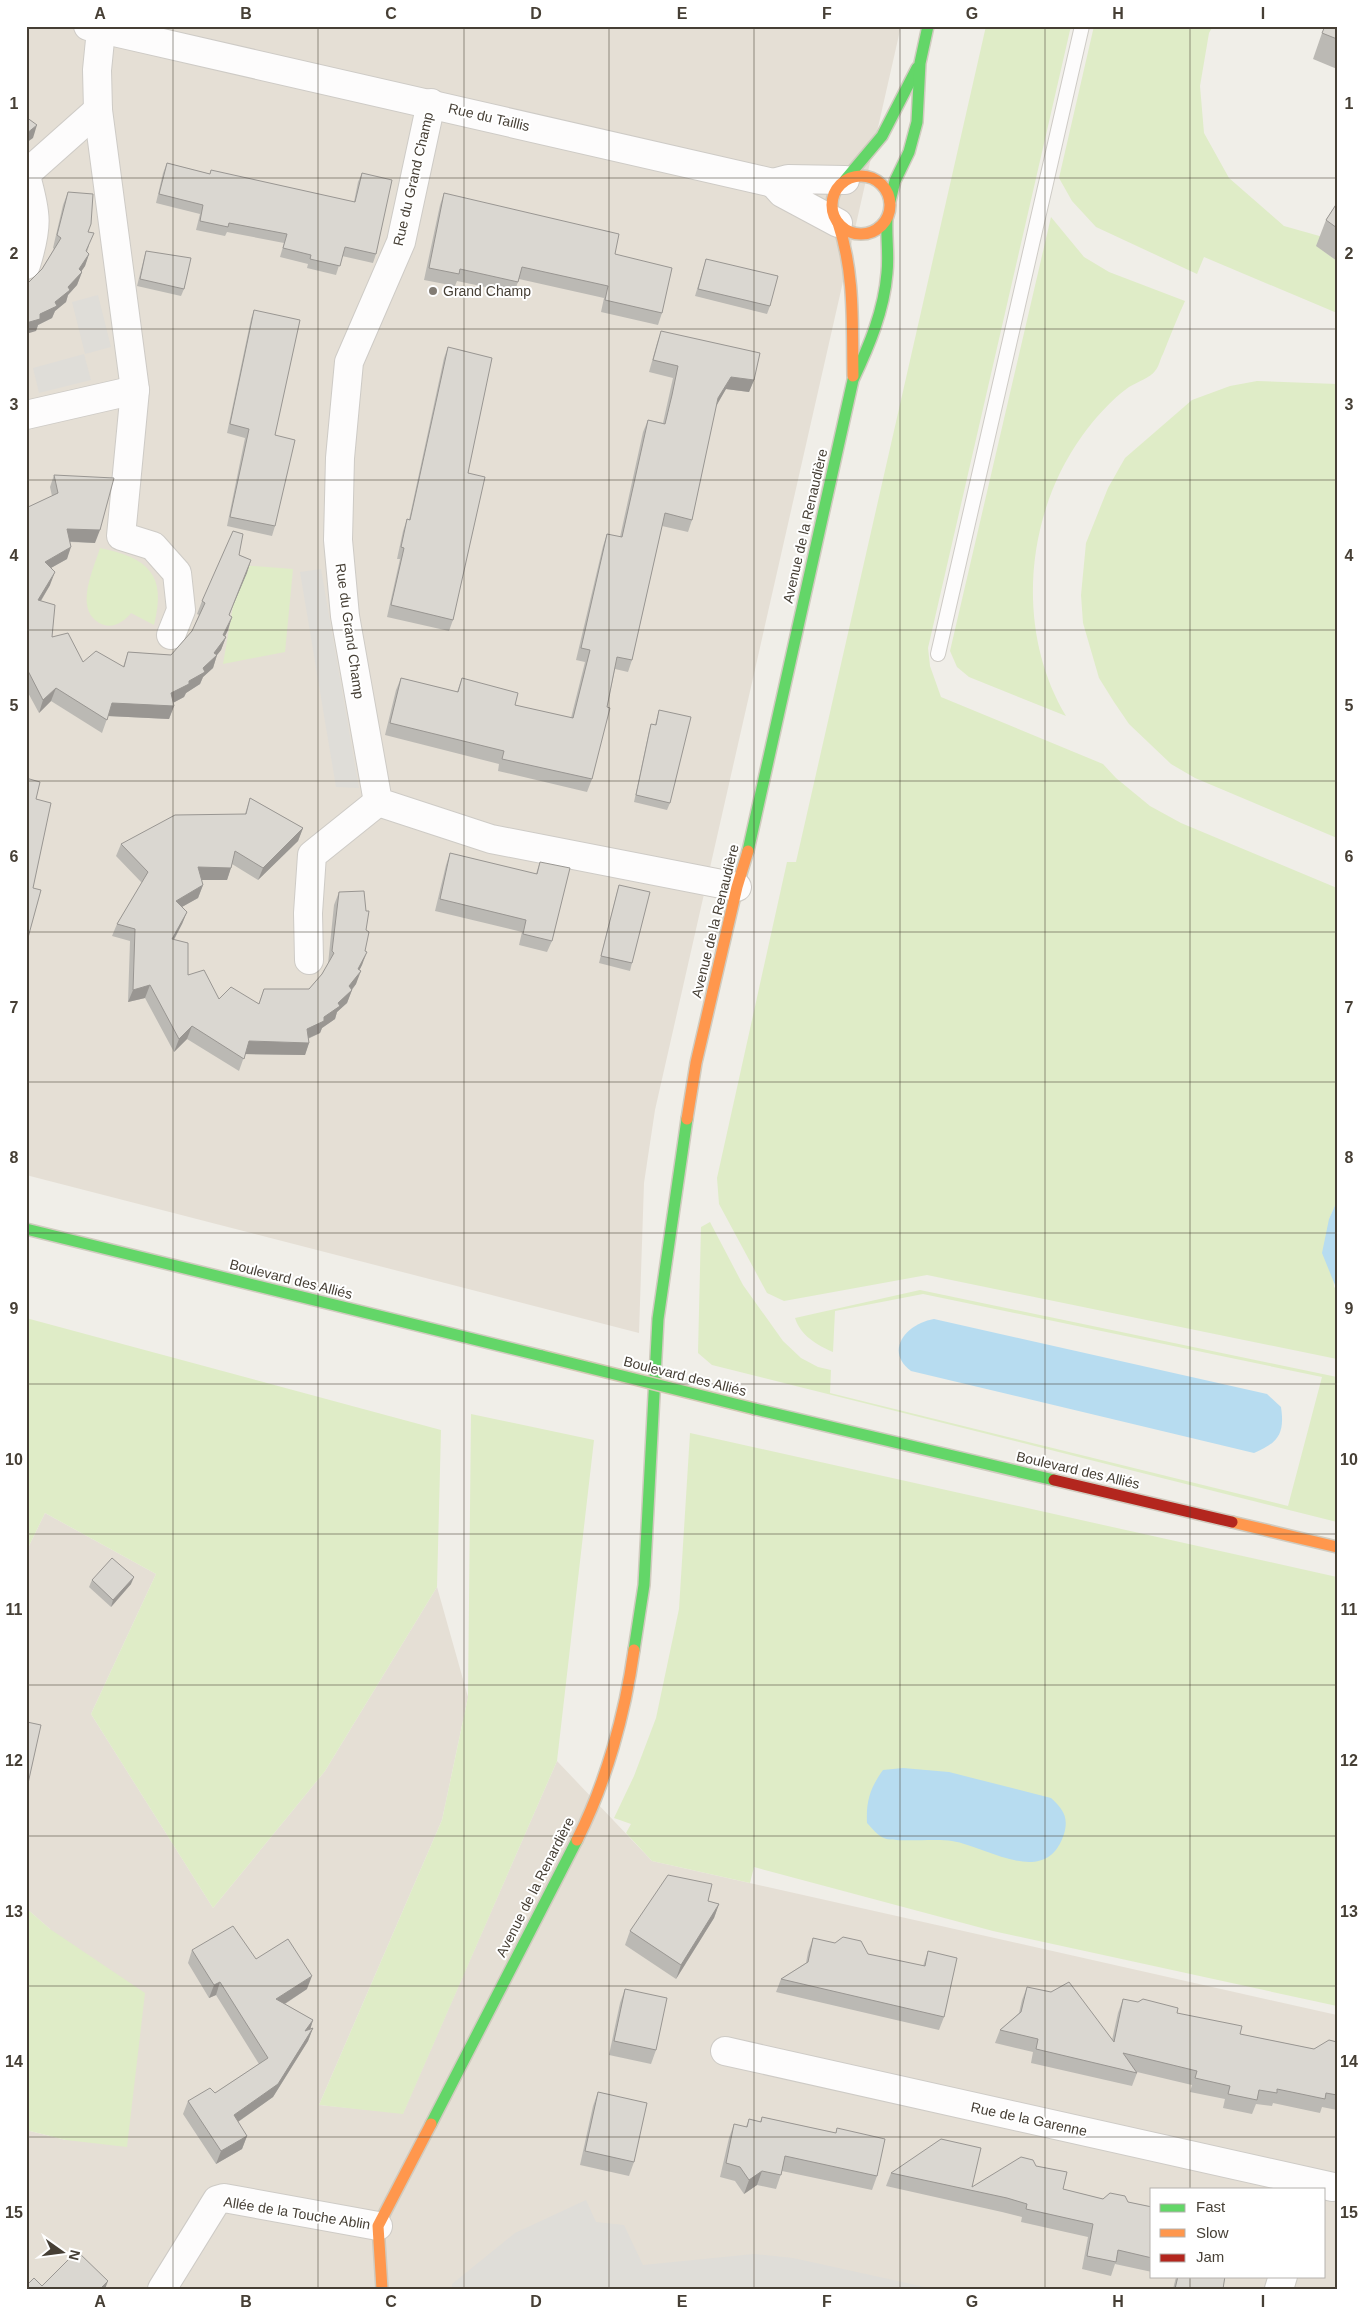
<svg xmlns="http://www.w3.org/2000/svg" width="1363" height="2315" viewBox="0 0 1363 2315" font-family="Helvetica,sans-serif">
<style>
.residential{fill:#e5dfd5;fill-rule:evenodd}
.green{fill:#dfecc7}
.parking{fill:#dfddd8}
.water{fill:#b7dcf0}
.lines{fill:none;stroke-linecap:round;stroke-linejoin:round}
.lane-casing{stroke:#cecbc6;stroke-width:16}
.street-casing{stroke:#cecbc6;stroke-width:30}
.fast-casing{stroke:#d0cbbf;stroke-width:14}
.slow-casing{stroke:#d0cbbf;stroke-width:14}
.jam-casing{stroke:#d0cbbf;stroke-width:14}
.lane{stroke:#fdfcfc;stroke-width:14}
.street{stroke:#fdfcfc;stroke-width:28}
.fast{stroke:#63d668;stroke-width:11}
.slow{stroke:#ff974d;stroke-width:11}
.jam{stroke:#b3261e;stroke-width:11}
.fast-bridge-casing{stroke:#d3c9b5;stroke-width:14;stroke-linecap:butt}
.fast-bridge{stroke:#63d668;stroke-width:11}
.wall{fill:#bbb9b4}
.shaded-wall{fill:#999692}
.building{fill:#dad7d1;stroke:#999692}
.grid{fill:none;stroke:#463f35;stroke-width:1;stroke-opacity:0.55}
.poi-dot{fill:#827c74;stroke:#fff;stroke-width:2}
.labels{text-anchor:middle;stroke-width:4;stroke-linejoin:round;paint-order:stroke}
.street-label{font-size:14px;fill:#463f35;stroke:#fff}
.poi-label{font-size:14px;fill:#463f35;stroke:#fff;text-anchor:start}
.neatline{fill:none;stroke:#463f35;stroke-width:2}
.grid-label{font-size:16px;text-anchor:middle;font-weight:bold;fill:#463f35}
</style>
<rect width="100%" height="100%" fill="#f0eee8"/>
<g class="residential">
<polygon points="26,26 901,26 655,1110 644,1183 639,1333 26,1175"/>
<path d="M45 1513 156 1574 91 1714 213 1908 325 1771 437 1587 468 1697 442 1820 319 2105 403 2113 557 1761 652 1861 1337 2015V2289H26V2130L66 2140 50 1929 26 1908V1552ZM1152 2189H1324V2276H1152Z"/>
</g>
<g class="green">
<polygon points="986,26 1071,26 928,648 930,666 941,697 1103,764 1116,778 1150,806 1181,823 1337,888 1337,1201 1329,1219 1334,1287 1337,1290 1337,1359 927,1275 784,1301 767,1293 719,1204 717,1178 787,862 796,862"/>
<polygon points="1094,26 1213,26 1209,33 1200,86 1204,133 1229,178 1284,226 1323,237 1317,246 1337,261 1337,313 1204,257 1197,274 1096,227 1072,201 1059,178"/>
<path d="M1051 217 1084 257 1109 272 1185 301C1177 319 1170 336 1163 354 1160 359 1159 367 1155 371 1150 378 1137 382 1129 387 1111 400 1095 418 1082 436 1025 515 1015 631 1066 716L969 677 957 667 950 651Z"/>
<polygon points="1257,381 1337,384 1337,838 1195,778 1171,764 1129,724 1114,702 1099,678 1083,623 1081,595 1086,543 1108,488 1125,458 1192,400 1230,386"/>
<path d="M100 548C148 558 167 574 154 625L131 613C125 621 114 628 104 625 72 613 93 571 100 548Z"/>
<polygon points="240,565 293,569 285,652 223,664"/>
<path d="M710 1222 743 1285 783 1341 801 1358 818 1367 831 1370 830 1393 1288 1506 1322 1377 923 1294 835 1311 833 1352C817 1345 800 1335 795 1318L920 1290 1337 1377V1522L712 1365 698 1353 701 1227Z"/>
<polygon points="26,1318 441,1430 437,1587 325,1771 213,1908 91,1714 156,1574 45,1513 26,1552"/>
<polygon points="471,1414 594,1440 557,1761 403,2114 319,2105 442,1820 468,1697"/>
<polygon points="690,1433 1337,1577 1337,2006 993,1931 754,1867 750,1883 652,1861 626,1833 631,1824 614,1818 634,1776 656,1718 679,1609"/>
<polygon points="26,1908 50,1929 145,1993 127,2147 66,2140 26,2130"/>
</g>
<g class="parking">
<polygon points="98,295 111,347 85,354 72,302"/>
<polygon points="84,354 91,380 39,393 33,368"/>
<polygon points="321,569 359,788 336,787 300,572"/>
<polygon points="586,2200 596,2222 624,2225 643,2265 754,2254 793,2258 934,2289 452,2289 452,2284 515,2233"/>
</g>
<g class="water">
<polygon points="1337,1201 1337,1290 1322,1253 1329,1219"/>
<path d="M934 1319 1267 1394 1281 1407C1285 1434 1278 1443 1254 1453L911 1371C883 1350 908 1323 934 1319Z"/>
<path d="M903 1768 949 1772 1051 1798C1063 1809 1069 1817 1064 1834 1046 1889 989 1847 952 1841 937 1838 895 1843 884 1838 878 1836 872 1828 867 1823 866 1801 870 1788 883 1770Z"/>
</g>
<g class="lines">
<g class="lane-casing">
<polyline id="lane" points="938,654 1082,26"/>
</g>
<g class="street-casing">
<g id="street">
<polyline points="88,26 773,183"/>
<polyline points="101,30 97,70 98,110 135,390 121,536 153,546 177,573 181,610 171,635"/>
<polyline points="431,103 401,242 349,362 340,458 338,540 345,616 378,802 491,839 737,887"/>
<polyline points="26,174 98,110"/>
<path d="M26 176C37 215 38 226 26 265"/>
<polyline points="838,223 782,193 773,183 788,179 845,180"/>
<polyline points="26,415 135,390"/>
<polyline points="309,960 308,913 312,855 378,802"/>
<polyline points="725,2051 1333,2187"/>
<polyline points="162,2289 217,2200 224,2198 378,2226"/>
<polyline points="1279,2289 1283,2276"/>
</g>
</g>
<g class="fast-casing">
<g id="fast">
<polyline points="845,180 882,136 917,68"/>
<polyline points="890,201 895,181 909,152 917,122 920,63 928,26"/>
<path d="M748 851 853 380C869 346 884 311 887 273 889 255 886 237 887 219"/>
<polyline points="26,1229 542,1356"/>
<polyline points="755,1409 1054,1480"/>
<polyline points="634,1650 644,1585 658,1319 687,1119"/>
<polyline points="431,2124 577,1840"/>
</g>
</g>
<g class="slow-casing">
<g id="slow">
<circle cx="861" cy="205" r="29"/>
<path d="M838 223C855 273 852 324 853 376"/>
<polyline points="687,1119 696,1063 737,887 748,851"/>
<polyline points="1232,1522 1337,1547"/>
<path d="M577 1840C606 1783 625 1714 634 1650"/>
<polyline points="382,2289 378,2226 431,2124"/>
</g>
</g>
<g class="jam-casing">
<polyline id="jam" points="1054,1480 1232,1522"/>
</g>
<use href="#lane" class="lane"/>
<use href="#street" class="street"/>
<use href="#fast" class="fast"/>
<use href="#slow" class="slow"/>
<use href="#jam" class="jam"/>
<g class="fast-bridge-casing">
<polyline id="fast-bridge" points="542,1356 755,1409"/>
</g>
<use href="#fast-bridge" class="fast-bridge"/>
</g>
<g class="wall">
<polygon points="1337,26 1337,69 1313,59 1322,33"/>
<polygon points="167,163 210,174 354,202 358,182 362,173 376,254 373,263 342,256 336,275 307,268 308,264 280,257 284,243 227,232 225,236 196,230 200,214 156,203 163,173"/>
<polygon points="68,192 88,232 89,246 87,252 89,254 85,266 81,272 82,272 77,285 68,295 66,302 55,311 52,318 38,325 36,331 27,285 42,269 54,249 53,248 63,205"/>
<polygon points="444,193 615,254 662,313 658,325 601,312 604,298 519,279 514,293 457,281 455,286 424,280 440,205"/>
<polygon points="1337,203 1337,261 1316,246 1326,220"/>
<polygon points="146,251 184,289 181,296 137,286 144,258"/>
<polygon points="706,259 770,306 767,314 695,296"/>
<polygon points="254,310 275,526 272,536 227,526 245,438 227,433 251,319"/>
<polygon points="661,331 754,380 749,392 726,389 716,405 692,520 688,532 662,526 632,660 628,672 615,669 592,779 587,792 498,771 499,764 385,735 396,690 401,678 457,692 462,678 515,705 571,718 585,662 576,660 603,546 607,534 620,537 643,432 648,420 663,423 673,378 649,372 657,343"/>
<polygon points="448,347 468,473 453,620 449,631 387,617 400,559 397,559 403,531 407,519 409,520 444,358"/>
<polygon points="54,475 95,543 70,542 67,559 51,568 50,585 41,601 52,637 83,662 123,667 128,652 171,655 192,631 199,615 197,614 202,601 239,555 251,560 229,615 228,630 225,636 226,637 221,650 217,655 213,668 203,677 200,684 186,693 184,697 173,703 174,706 169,719 108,716 102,733 51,701 39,713 26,689 26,508 52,496 50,487"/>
<polygon points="659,710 670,803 667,810 634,802 649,731 651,724 655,725"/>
<polygon points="250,798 303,828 298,841 258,880 232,864 227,880 201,880 203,885 198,898 182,907 187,912 182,924 174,940 188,975 219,999 259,1003 264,989 309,989 322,974 328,964 334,905 339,892 366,930 365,951 362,965 359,970 356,984 352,990 347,1003 337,1012 335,1019 322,1028 320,1033 308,1039 309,1043 305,1055 245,1054 239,1071 187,1039 174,1052 145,998 128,1002 130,941 112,936 117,924 142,883 116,856 121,844 245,814"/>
<polygon points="450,853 536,874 540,862 552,941 547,952 519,945 522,932 435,911 446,865"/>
<polygon points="619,885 632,963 630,971 599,963 617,892"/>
<polygon points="92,1580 131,1584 111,1607 89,1587"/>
<polygon points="708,1901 719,1904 714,1918 676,1979 625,1945 630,1931"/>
<polygon points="813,1938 868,1954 923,1966 928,1951 944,2017 939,2030 776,1992 781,1979 806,1963 808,1952"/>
<polygon points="192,1950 256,1959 307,1989 285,2004 313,2020 310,2030 313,2028 308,2041 273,2097 238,2122 247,2136 242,2149 216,2164 183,2114 188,2101 215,2093 259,2064 216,1995 209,1998 188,1963"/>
<polygon points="1027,1987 1112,2040 1118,2013 1123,1999 1177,2013 1240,2034 1314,2049 1337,2042 1337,2110 1322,2107 1320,2113 1273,2103 1272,2106 1256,2104 1252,2114 1223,2108 1225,2099 1190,2092 1192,2085 1137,2072 1137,2073 1132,2086 1031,2063 1033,2052 995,2043 1000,2030 1019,2013 1022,2000"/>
<polygon points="625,1989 656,2050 651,2064 609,2055 620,2003"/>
<polygon points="598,2092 634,2162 629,2176 580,2165 593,2106"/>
<polygon points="762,2117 836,2133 837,2128 877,2176 872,2190 782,2171 776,2189 757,2185 744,2194 735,2181 720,2177 729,2138 734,2124 746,2127 749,2119 760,2122"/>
<polygon points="1036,2166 1063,2189 1103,2199 1128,2202 1152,2207 1152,2272 1115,2264 1111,2276 1082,2269 1088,2237 1021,2222 1022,2217 1002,2212 886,2186 891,2173 972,2187"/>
<polygon points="1172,2276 1225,2276 1223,2289 1173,2289 1176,2277"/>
</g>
<g class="shaded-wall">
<polygon points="37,125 33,138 26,143 26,134"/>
<polygon points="89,254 85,266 78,276 82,272 77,285 68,295 66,302 55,311 52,318 38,325 36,331 26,334 26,323 55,302 68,287 79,269"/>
<polygon points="731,377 754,380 749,392 726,389 714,410 718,398"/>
<polygon points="67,529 100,530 95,543 62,541"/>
<polygon points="71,547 67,559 40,574 45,562"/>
<polygon points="251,560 247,573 224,627 229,615"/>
<polygon points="55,572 50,585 34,612 38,600"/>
<polygon points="232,617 228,630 221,644 226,637 221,650 217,655 213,668 203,677 200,684 186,693 184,697 167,706 174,706 169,719 108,716 112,703 171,693 189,681 203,668 223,635"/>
<polygon points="56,688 51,701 39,713 43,700"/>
<polygon points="303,828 298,841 258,880 263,868"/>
<polygon points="198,867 231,868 227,880 193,880"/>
<polygon points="203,885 198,898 171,913 176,901"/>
<polygon points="187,912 182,924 167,952 172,939"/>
<polygon points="367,952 362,965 356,977 361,971 356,984 349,993 352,990 347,1003 337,1012 335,1019 322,1028 320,1033 302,1041 307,1029 324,1017 338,1003 349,986"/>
<polygon points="150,985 145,998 128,1002 133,990"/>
<polygon points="192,1026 187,1039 174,1052 179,1039"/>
<polygon points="249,1041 309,1043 305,1055 244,1054"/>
<polygon points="134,1577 131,1584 111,1607 113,1600"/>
<polygon points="719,1904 714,1918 676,1979 681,1965"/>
<polygon points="312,1976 307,1989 272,2012 276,1999"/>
<polygon points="220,1982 216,1995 209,1998 214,1985"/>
<polygon points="313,2020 309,2033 305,2031"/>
<polygon points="313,2028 308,2041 273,2097 229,2128 234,2115"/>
<polygon points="247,2136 242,2149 216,2164 221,2151"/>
<polygon points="762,2171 757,2185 744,2194 749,2180"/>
<polygon points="108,2281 105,2289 100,2289"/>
</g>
<g class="building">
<polygon points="1325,26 1337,26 1337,39 1322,33"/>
<polygon points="26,117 37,125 26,134"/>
<polygon points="167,163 210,174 211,170 355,202 362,173 392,180 376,254 345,247 340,266 310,259 311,255 283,248 287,234 229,223 228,227 200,221 203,205 159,194"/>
<polygon points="68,192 93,194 91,224 88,232 94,233 86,251 89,254 79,269 82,272 68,287 70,290 55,302 57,306 40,314 40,319 26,323 26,285 42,269 61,238 57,235"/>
<polygon points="444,193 619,234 615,254 672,268 662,313 605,300 608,286 522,267 518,282 460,269 459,274 429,268"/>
<polygon points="1337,203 1337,228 1326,220"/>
<polygon points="146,251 191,258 184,289 140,279"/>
<polygon points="706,259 778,276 770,306 698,289"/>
<polygon points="254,310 300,320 275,435 295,440 275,526 230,517 249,429 230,424"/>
<polygon points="661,331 760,353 754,380 731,377 718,398 692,520 665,513 632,660 617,657 607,707 610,708 592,779 502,759 504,751 390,723 401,678 458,692 462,678 518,693 515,705 573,718 590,650 581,648 607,534 622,537 648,420 665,424 672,395 678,366 653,360"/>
<polygon points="448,347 492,358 468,473 485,477 453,620 391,605 404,548 401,547 407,519 410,520"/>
<polygon points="54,475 114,478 100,530 67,529 71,547 45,562 55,572 38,600 55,605 52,637 68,633 83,662 96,651 124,667 128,652 171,655 192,631 205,603 202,601 233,531 243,534 239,555 251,560 229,615 232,617 223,635 226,637 214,653 217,655 203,668 205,672 189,681 189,684 171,693 174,706 112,703 107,720 56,688 43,700 26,667 26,508 58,493"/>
<polygon points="659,710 691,717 670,803 636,795 651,724 656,725"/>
<polygon points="26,778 40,782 36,799 51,803 33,888 41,890 26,945"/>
<polygon points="250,798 303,828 263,868 235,851 231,868 198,867 203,885 176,901 187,912 172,939 188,943 188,975 204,970 219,999 231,987 259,1004 264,989 309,989 322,974 334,953 332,951 339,892 364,891 366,911 369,911 366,930 369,932 365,951 367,952 358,969 361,971 349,986 352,990 338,1003 340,1006 324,1017 324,1021 307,1029 309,1043 249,1041 244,1059 192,1026 179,1039 150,985 133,990 135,929 117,924 148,872 121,844 175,815 246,814"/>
<polygon points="450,853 537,874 540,862 570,868 552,941 523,934 526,920 440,899"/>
<polygon points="619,885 650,892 632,963 601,956"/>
<polygon points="112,1558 134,1577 113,1600 92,1580"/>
<polygon points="26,1717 27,1722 41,1725 27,1788"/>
<polygon points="668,1875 712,1884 708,1901 719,1904 681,1965 630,1931"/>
<polygon points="233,1926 256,1959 288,1939 312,1976 276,1999 313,2020 305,2031 313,2028 278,2084 234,2115 247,2136 221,2151 188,2101 210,2088 215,2093 268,2058 220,1982 214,1985 192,1950"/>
<polygon points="843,1937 861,1941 868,1954 925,1966 928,1951 957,1958 944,2017 781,1979 808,1962 813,1938 835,1943"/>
<polygon points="1069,1982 1114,2042 1123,1999 1138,2002 1143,1999 1178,2008 1177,2013 1242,2026 1240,2034 1314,2049 1329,2040 1337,2042 1337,2095 1326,2093 1325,2099 1277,2089 1277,2093 1259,2090 1257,2100 1228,2094 1230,2086 1195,2078 1197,2071 1123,2053 1137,2073 1036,2049 1038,2039 1000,2030 1021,2012 1027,1987 1051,1992"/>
<polygon points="625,1989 667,1998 656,2050 614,2041"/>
<polygon points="598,2092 647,2103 634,2162 585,2151"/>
<polygon points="762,2117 836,2133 837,2128 885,2139 877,2176 785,2156 781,2175 762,2171 749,2180 740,2167 726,2163 734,2124 747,2127 749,2119 761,2122"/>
<polygon points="941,2139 981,2148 972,2187 1021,2157 1033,2160 1036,2166 1067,2172 1063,2189 1103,2199 1110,2193 1125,2196 1128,2202 1152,2207 1152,2258 1118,2250 1116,2262 1087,2256 1093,2224 1026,2209 1027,2204 1007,2198 891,2173"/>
<polygon points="77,2251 108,2281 100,2289 26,2289 26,2286 34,2278 42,2286"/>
<polygon points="1178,2276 1225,2276 1223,2289 1175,2289"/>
</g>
<path class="grid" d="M173 26V2289M318 26V2289M464 26V2289M609 26V2289M754 26V2289M900 26V2289M1045 26V2289M1190 26V2189M26 178H1337M26 329H1337M26 480H1337M26 630H1337M26 781H1337M26 932H1337M26 1082H1337M26 1233H1337M26 1384H1337M26 1534H1337M26 1685H1337M26 1836H1337M26 1986H1337M26 2137H1337M1190 2276V2289"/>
<circle class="poi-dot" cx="433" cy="291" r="5"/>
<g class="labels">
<g class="street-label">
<text transform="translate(489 117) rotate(13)" y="5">Rue du Taillis</text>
<text transform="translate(413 179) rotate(-77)" y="5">Rue du Grand Champ</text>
<text transform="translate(805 526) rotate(-77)" y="5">Avenue de la Renaudière</text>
<text transform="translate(350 631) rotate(82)" y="5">Rue du Grand Champ</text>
<text transform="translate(715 921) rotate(-76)" y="5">Avenue de la Renaudière</text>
<text transform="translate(291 1279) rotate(14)" y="5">Boulevard des Alliés</text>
<text transform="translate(685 1376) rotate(14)" y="5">Boulevard des Alliés</text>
<text transform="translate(1078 1470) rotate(13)" y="5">Boulevard des Alliés</text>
<text transform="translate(535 1887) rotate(-63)" y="5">Avenue de la Renardière</text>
<text transform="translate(1029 2119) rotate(12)" y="5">Rue de la Garenne</text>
<text transform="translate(297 2213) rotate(9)" y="5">Allée de la Touche Ablin</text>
</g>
<g class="poi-label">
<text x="443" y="296">Grand Champ</text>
</g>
</g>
<rect width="1363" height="2315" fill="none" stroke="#ffffff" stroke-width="55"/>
<rect x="1150" y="2188" width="175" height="90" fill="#ffffff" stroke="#b5b2ae"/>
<rect x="1160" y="2204" width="25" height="8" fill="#63d668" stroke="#b5b2ae"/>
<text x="1196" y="2212" font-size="15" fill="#463f35">Fast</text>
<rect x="1160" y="2229" width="25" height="8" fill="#ff974d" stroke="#b5b2ae"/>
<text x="1196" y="2238" font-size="15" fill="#463f35">Slow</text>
<rect x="1160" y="2254" width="25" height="8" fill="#b3261e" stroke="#b5b2ae"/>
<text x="1196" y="2262" font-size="15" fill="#463f35">Jam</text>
<g transform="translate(62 2252) rotate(104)" stroke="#ffffff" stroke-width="4" paint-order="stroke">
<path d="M0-4L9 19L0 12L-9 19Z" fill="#463f35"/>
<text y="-8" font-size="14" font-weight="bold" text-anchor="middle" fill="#463f35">N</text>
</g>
<rect x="28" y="28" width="1308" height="2260" class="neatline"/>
<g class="grid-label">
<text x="100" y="19">A</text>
<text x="246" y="19">B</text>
<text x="391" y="19">C</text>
<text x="536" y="19">D</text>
<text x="682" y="19">E</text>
<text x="827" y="19">F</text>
<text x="972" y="19">G</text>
<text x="1118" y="19">H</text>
<text x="1263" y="19">I</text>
<text x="14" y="109">1</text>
<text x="1349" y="109">1</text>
<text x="14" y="259">2</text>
<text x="1349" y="259">2</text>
<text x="14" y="410">3</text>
<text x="1349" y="410">3</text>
<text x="14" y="561">4</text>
<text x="1349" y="561">4</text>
<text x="14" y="711">5</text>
<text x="1349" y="711">5</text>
<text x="14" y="862">6</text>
<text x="1349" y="862">6</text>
<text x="14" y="1013">7</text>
<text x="1349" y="1013">7</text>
<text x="14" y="1163">8</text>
<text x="1349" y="1163">8</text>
<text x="14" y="1314">9</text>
<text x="1349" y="1314">9</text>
<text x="14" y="1465">10</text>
<text x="1349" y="1465">10</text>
<text x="14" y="1615">11</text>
<text x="1349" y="1615">11</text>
<text x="14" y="1766">12</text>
<text x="1349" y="1766">12</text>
<text x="14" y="1917">13</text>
<text x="1349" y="1917">13</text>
<text x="14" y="2067">14</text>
<text x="1349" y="2067">14</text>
<text x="14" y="2218">15</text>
<text x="1349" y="2218">15</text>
<text x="100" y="2307">A</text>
<text x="246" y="2307">B</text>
<text x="391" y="2307">C</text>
<text x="536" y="2307">D</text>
<text x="682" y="2307">E</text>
<text x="827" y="2307">F</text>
<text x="972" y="2307">G</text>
<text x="1118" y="2307">H</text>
<text x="1263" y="2307">I</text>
</g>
</svg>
